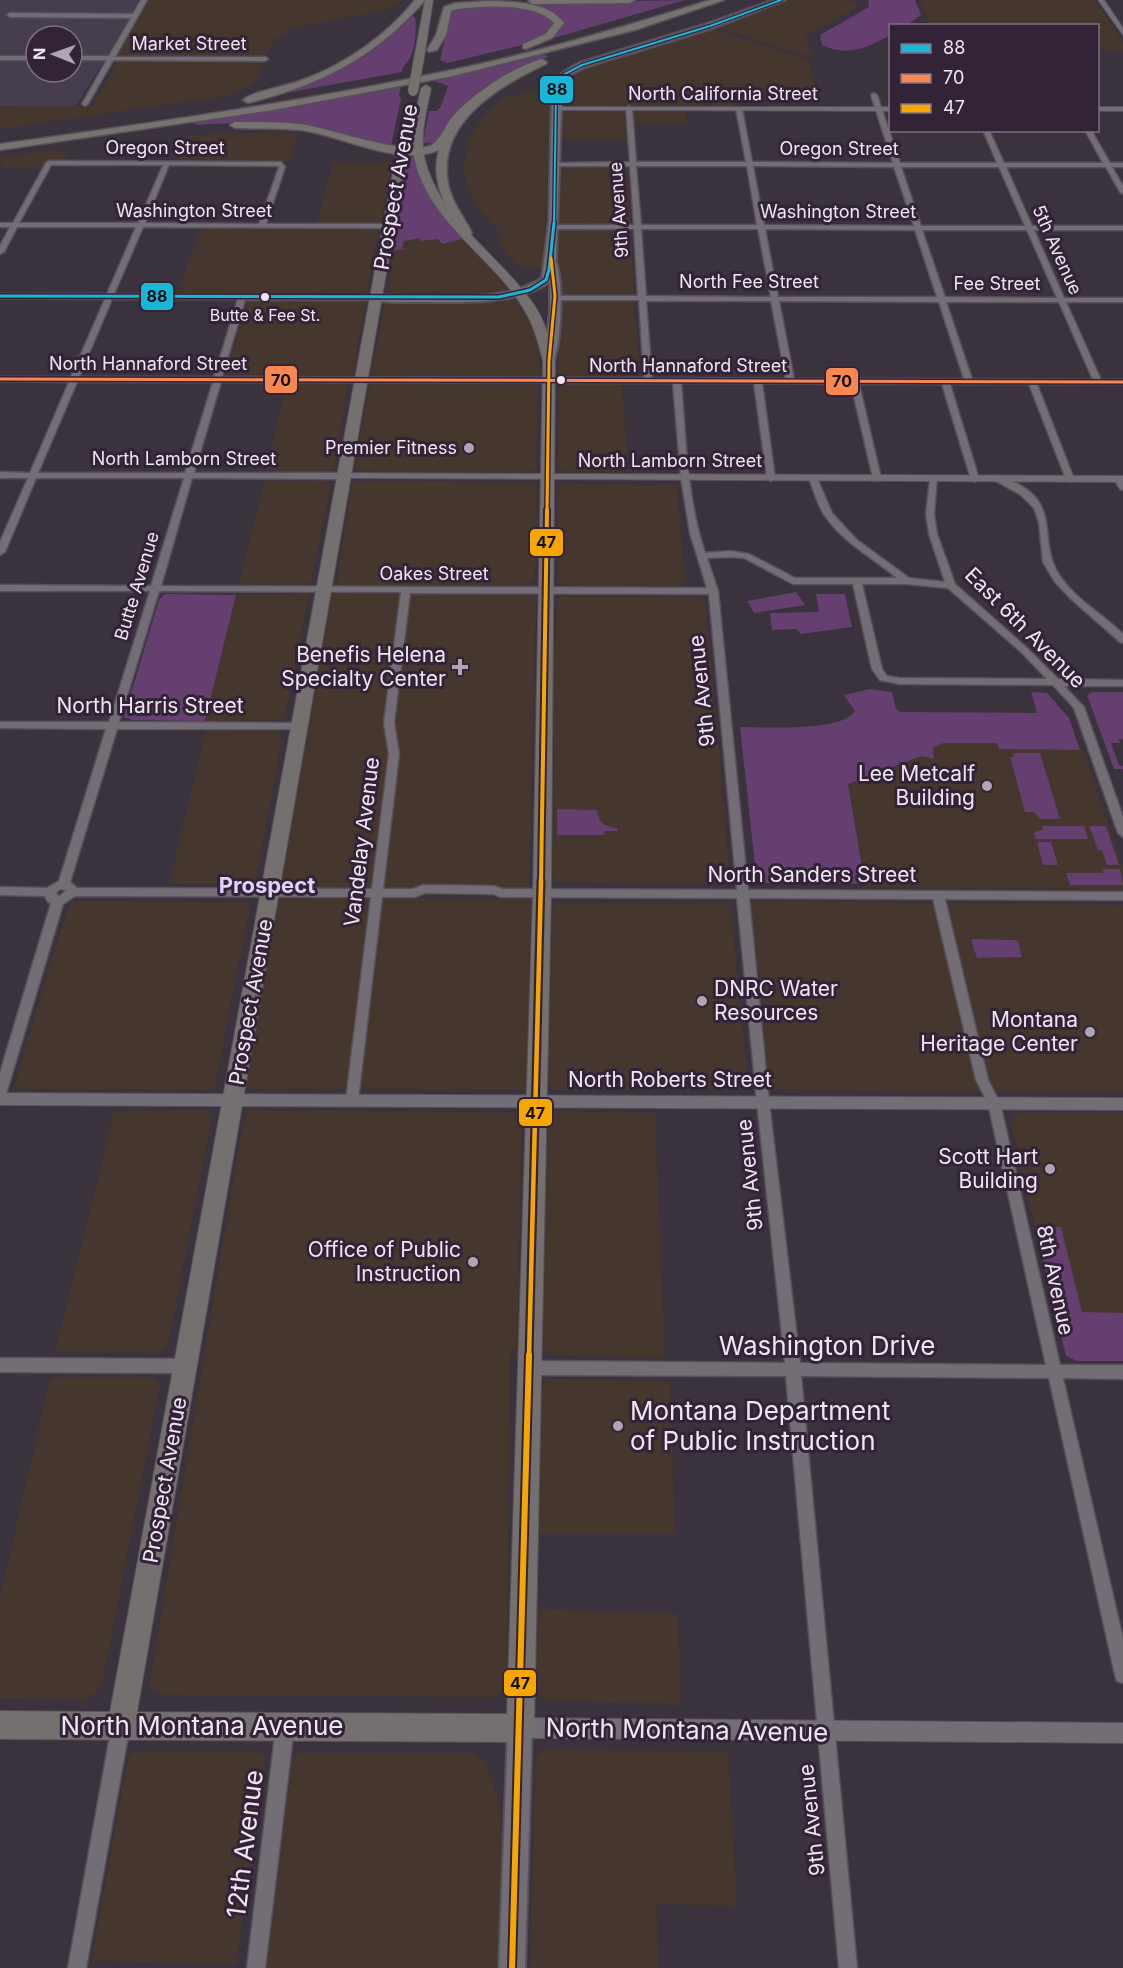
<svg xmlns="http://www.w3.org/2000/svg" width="1123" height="1968" viewBox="0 0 1123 1968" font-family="Inter,sans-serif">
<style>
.commercial{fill:#45372d}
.industrial{fill:#463d4e}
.green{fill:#643f70}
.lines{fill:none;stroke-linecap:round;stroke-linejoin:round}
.minor-casing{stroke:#574f59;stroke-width:3}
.tertiary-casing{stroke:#574f59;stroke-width:2}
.secondary-casing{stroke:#574f59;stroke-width:4}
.trunk-casing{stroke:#574f59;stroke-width:2}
.motorway-casing{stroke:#574f59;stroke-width:3}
.minor{fill:#736d75;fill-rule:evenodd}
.tertiary{fill:#736d75;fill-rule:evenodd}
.secondary{fill:#736d75;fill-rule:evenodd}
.trunk{fill:#747070;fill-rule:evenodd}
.motorway{fill:#767270;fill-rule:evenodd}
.trunk-bridge-casing{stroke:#574f59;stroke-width:11;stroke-linecap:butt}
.trunk-bridge{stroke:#747070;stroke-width:10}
.bus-1-far1-casing{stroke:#332337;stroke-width:4.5}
.bus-1-casing{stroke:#332337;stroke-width:6}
.bus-2-casing{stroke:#332337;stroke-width:6}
.bus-3-far3-casing{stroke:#332337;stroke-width:6}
.bus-3-far2-casing{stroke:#332337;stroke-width:8}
.bus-3-far1-casing{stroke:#332337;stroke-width:9}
.bus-3-casing{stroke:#332337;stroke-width:10}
.bus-1-far1{stroke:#1ab6d8;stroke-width:2}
.bus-1{stroke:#1ab6d8;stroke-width:3}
.bus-2{stroke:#f88751;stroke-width:3}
.bus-3-far3{stroke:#f7a600;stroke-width:3}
.bus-3-far2{stroke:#f7a600;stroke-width:4}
.bus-3-far1{stroke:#f7a600;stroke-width:4.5}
.bus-3{stroke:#f7a600;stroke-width:6}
.bus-dot{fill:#efe5f3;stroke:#332337;stroke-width:2}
.poi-dot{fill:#b0a6b3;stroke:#332337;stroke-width:2}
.labels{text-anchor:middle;stroke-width:6;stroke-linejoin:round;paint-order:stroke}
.far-bus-label{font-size:16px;fill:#efe5f3;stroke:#332337}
.far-street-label{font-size:18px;fill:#efe5f3;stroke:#332337}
.far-poi-label{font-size:18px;fill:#efe5f3;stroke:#332337;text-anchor:end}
.street-label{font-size:21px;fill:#efe5f3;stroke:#332337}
.poi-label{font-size:21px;fill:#efe5f3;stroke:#332337;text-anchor:end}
.neighbourhood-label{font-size:22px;font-weight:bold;fill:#dcd3ff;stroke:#332337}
.near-street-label{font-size:26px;fill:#efe5f3;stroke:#332337}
.near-poi-label{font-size:26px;fill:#efe5f3;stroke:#332337;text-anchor:start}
.line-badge{stroke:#332337;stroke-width:2}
.pale-badge-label{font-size:16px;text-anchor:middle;font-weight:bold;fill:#111}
</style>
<rect width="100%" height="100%" fill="#3a323d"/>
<g class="commercial">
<polygon points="148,0 405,0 388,9 291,29 273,41 266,58 116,58"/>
<polygon points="788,0 850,0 860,6 806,35 813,58 715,26"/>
<polygon points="920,0 1095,0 1123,42 1123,51 1098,50 1098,26 930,25"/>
<polygon points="710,28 808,60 819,97 735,97 735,106 561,106 561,86 567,75 585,67"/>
<polygon points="264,60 258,77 249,86 228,96 0,129 0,106 92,107 118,61"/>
<polygon points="529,90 543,91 543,97 550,97 544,268 520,268 506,253 500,243 498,230 478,209 467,188 464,167 469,140 479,123 506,96 516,97"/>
<polygon points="620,110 624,112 626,140 559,139 561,111"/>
<polygon points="634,111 685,111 687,124 635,124"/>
<polygon points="278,132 298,134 289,161 178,161 189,135"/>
<polygon points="59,149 58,152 68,152 62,161 46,161 43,167 0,167 3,157"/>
<polygon points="333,162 392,163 381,223 317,223"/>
<polygon points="561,167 627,168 630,222 559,224"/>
<polygon points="201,228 324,228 379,229 366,293 176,294"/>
<polygon points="564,230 631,231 634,293 559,294 558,231"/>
<polygon points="462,234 506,287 507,291 479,294 387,293 395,239"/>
<polygon points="514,299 525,312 536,334 541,373 537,376 371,375 385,301"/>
<polygon points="252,300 366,302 353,373 348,375 226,374 248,301"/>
<polygon points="564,302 634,302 640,375 635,377 559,376 559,303"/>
<polygon points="287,383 348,384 334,469 328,471 266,471"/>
<polygon points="374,384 538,385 536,469 527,472 356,471 354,468 369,386"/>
<polygon points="562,384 622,384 627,453 619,453 620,471 565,471 558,468 559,385"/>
<polygon points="264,481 325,481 331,484 311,583 238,585"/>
<polygon points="357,481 535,483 537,486 535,580 524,585 336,586 352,484"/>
<polygon points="563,484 677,485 685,582 679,586 558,585 558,486"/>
<polygon points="309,594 285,718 280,720 205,721 236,595"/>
<polygon points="332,594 536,594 529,888 281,887"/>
<polygon points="560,596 697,597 705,600 724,808 730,882 727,884 554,882 554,660 557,599"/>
<polygon points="206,731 279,732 283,735 256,879 251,884 169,884"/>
<polygon points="943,743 998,743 1000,749 1083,750 1123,868 1123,889 866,887 848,784 922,756 935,757 933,748"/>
<polygon points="279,898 531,899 526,1090 245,1089"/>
<polygon points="74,901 248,902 250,906 215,1086 207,1090 19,1089 14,1087 54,952 70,904"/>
<polygon points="751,901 1123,905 1123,1092 770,1090"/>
<polygon points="558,904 718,904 726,905 731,909 748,1085 744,1089 555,1090 551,1086 548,1080 553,906"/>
<polygon points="207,1110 212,1116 168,1346 161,1352 55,1352 114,1111"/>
<polygon points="245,1110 522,1113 517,1347 510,1353 507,1684 502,1693 495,1697 165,1695 149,1686"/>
<polygon points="556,1111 655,1113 665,1358 550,1355 543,1348 544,1193 547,1117"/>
<polygon points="1024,1113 1123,1113 1123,1313 1082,1313 1061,1227 1035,1227 1011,1122 1015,1114"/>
<polygon points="50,1378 153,1378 160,1385 103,1680 97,1692 85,1699 0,1698 0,1597"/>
<polygon points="548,1379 670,1381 675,1534 537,1534 540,1387"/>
<polygon points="536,1609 678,1614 681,1707 666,1703 544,1701 534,1690"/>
<polygon points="543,1750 728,1751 737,1906 657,1904 658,1968 530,1968 535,1759"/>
<polygon points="135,1751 257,1752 265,1757 236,1964 91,1961 128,1757"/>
<polygon points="300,1753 472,1753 486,1762 500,1806 503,1848 499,1968 267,1968 292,1761"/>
</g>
<g class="industrial">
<polygon points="0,0 139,0 107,56 72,56 72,36 36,36 36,56 0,56"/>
<polygon points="0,60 36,60 36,72 72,72 72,61 104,61 75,107 0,106"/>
</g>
<g class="green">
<polygon points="685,0 554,38 553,37 562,28 560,17 549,10 535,6 536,3"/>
<path d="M868 0H915L921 15 907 25 890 26V35C869 48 846 57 822 45L820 35 869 7Z"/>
<polygon points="502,6 538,10 555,22 547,35 531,43 447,63 440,60 451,12 454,9"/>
<path d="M411 14 415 18C417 29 415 46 411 56 408 63 403 64 402 72L264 97 308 84 365 56Z"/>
<polygon points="544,54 548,57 514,71 438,142 423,143 429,111 437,111 441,106 448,86 432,80"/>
<path d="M401 87 399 95 401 99 391 146C367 143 346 133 323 128 281 121 239 122 197 125L194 123Z"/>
<polygon points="407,156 414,156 465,238 443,244 437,239 420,241 419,238 404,241 402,248 407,249 394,250"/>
<polygon points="796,592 805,605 754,613 747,601"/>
<polygon points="165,594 236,595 205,721 132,720 124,717 159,600"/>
<polygon points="816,594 845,594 852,627 801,634 796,629 772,630 770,613 819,612"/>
<path d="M870 689 892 692 896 709 901 712 1037 713 1031 692 1047 693 1069 718 1080 750 999 749 997 743H943L933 748 934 759 922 756 848 784 865 884 757 883 740 727C763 727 843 732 855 711L844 695Z"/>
<polygon points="1092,692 1123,692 1123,739 1119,739 1120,743 1111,743 1119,765 1123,766 1123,769 1114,769 1087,695"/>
<polygon points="1013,753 1040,753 1060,819 1040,819 1034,812 1025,812 1010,757 1014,757"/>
<path d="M557 809 597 810C598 823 605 827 617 828L618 831H605L604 835H557Z"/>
<polygon points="1042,826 1084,826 1088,839 1036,839 1034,832 1043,830"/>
<polygon points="1089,826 1106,826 1119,865 1107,865 1102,850 1098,850"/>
<polygon points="1037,842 1051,842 1058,865 1043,865"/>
<polygon points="1102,869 1120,869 1123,885 1070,885 1066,873 1103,873"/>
<polygon points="973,939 1015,940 1018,941 1022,957 977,958 971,940"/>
<polygon points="1035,1227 1061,1227 1082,1312 1123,1313 1123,1361 1077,1361 1066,1356"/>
</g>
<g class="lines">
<g class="minor-casing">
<g id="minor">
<polygon points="141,0 147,0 115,57 265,57 268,59 265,61 113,60 88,104 85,106 82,104 107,60 72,60 72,56 109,56 131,18 10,17 7,15 10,13 133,14"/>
<rect x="0" y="56" width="36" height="4"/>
<path d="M874 93 877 95 900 163H997L983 130H989L1004 163H1103L1085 130H1091L1110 163H1123V167H1112L1123 186V194L1120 192 1106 167H1006L1032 226H1123V230H1034L1064 298H1123V302H1066L1101 380H1123V384H1037L1074 479 1070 482 1066 479 1029 384H950L979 479 975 482 971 479 942 384H859L881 478 877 481 873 478 851 384 762 383 775 478 771 481 767 478 754 383H681C686 440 687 499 705 553L730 551 749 554 795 578H897C872 557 842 542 823 513 817 502 813 490 809 478L813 475 817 478 832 513 857 540 909 578 945 582 929 534 926 514 930 479 937 477 934 514 937 534 955 584 1027 648 1058 679 1123 680V686H1064L1084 707 1123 817V837L1118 833 1074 708 1053 685 899 684 880 680 872 669 853 584H793L744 558 730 557 707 558 718 591 748 890 1123 892V900L945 899 988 1080 1000 1103 1060 1365H1123V1379L1063 1378 1123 1639V1683L1117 1681 1115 1675 1049 1378 801 1376 857 1968H839L786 1376 530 1375 525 1373 523 1368 525 1363 530 1361 785 1363 757 1102 737 898 501 897 493 894 425 893 415 897H382L358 1100 357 1104H347L346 1100 371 897 75 896 63 904 6 1094 5 1098 0 1099V1073L51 903 48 902 45 896 0 895V887L47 888 59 881 106 729 0 728V722H109L150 591H0V585L151 586 184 478H36L5 552 0 555V542L28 478H0V472L30 473 69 382 0 381V377H71L105 299 0 298V294H107L136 227H17L4 252 0 254V246L10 227H0V223H13L46 163 49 161 281 162 285 167 266 224H389L392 226 389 228 143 227 114 294 376 296 380 298 376 300H245L222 377 644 378 639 300H555L551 298 555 296H638L634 229H553L550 227 553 225H634L630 166H555L553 165V163L630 162 626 108 629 106 632 108 636 162H746L736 109 739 107 742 109 752 162 893 163 871 95ZM51 165H163L138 223H19ZM169 165 278 166 279 167 259 224 145 223ZM636 166H747L757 225H641ZM753 166 894 167 914 226 764 225ZM901 167H999L1025 226H921ZM641 229H758L771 297 646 296ZM765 229 915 230 937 297H778ZM922 230H1027L1057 298 945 297ZM112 299H238L214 377H79ZM646 301H771L786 379 652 378ZM779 301 939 302 964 379H794ZM946 302H1059L1093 380 972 379ZM77 382H213L185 473H38ZM221 382 673 383 681 478 690 533 707 588 161 586 192 478 345 479 349 476 345 473H194ZM862 584H906L948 588 1021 652 1047 679 899 678 887 676 882 669ZM159 591 401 592 384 723 389 754 372 889 77 888 70 882 117 729H300L305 726 300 723 119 722ZM410 593 709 594 737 890 502 889 494 886 423 885 413 889H383L399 754 394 723ZM60 889 66 890 60 896 57 895 56 893ZM749 898 933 899 976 1080 988 1103 1046 1365 800 1363 769 1102Z"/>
<path d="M999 476C1070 500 1032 538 1062 579 1078 601 1104 615 1123 634V643L1120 642 1070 598 1055 582 1043 562 1039 523 1034 508 1021 495 996 481V477Z"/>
<polygon points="1118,476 1123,480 1123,490 1120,489 1114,479"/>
<polygon points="0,1358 186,1359 191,1361 193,1366 191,1371 186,1373 0,1372"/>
<polygon points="121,1716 127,1719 130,1725 86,1968 68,1968 112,1725 115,1719"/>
<polygon points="285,1718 291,1721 294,1727 265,1968 247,1968 276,1727 279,1721"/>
</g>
</g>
<g class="tertiary-casing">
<g id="tertiary">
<polygon points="1098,0 1104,0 1123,28 1123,35"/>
<polygon points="554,107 890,107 890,111 556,110"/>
<rect x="1098" y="107" width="25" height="4"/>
<polygon points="345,473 1123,476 1123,482 342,478 342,474"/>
<polygon points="0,1093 1123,1098 1123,1110 0,1105"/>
<polygon points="520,1718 1123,1723 1123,1743 520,1738 513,1735 510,1728 513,1721"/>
</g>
</g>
<g class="secondary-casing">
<g id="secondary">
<path d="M774 0H785L713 28 585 67 566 77 562 83 556 262C564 283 561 343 553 363H545L544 361 550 312V282C514 306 461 302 419 302 404 302 387 303 372 300V296L376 295C423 296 502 305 542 278L549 221 552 93C556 75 564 71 579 63L707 24Z"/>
<polygon points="520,1716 528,1720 532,1728 525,1968 499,1968 508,1728 512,1720"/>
</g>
</g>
<g class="trunk-casing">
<g id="trunk">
<polygon points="425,0 433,0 423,64 418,67 413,64"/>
<path d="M426 85 431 88C427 109 420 134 424 156 437 217 498 254 532 302 545 320 550 340 555 361L551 893 534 1728 530 1738 520 1742 0 1739V1711L110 1712 404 112 409 109 414 112 137 1712 507 1714 533 893 543 361C538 341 533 323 522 306 489 254 426 220 414 156 410 134 417 109 421 88Z"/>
</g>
</g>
<g class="motorway-casing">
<g id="motorway">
<path d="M415 0H425C416 11 406 20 396 30 352 69 304 89 248 103L243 100C253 91 284 87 299 81 343 66 386 36 415 0Z"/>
<polygon points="528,0 635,0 630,3 532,4"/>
<path d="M710 0H724L635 30 453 76 273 110 0 150V144C151 123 302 102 452 70 539 52 624 27 710 0Z"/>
<path d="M488 1C513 2 547 1 564 23L552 38 526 49 523 48V44L546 34 554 23C536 2 483 6 457 9L451 11 446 35 437 50 429 52 427 50 436 35 444 7 456 3Z"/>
<path d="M542 59 547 62 546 64C499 86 437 122 448 183 451 201 464 217 472 233L466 237 460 233C446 205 430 182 439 150 399 168 341 135 300 130 278 128 256 129 235 128L230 125 235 122C256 122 278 122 299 124 328 127 412 159 433 144 442 138 446 123 454 115 476 92 511 68 542 59Z"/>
</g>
</g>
<use href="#minor" class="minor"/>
<use href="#tertiary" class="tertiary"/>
<use href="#secondary" class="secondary"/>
<use href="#trunk" class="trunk"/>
<use href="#motorway" class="motorway"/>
<g class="trunk-bridge-casing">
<polyline id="trunk-bridge" points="413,91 418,64"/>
</g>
<use href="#trunk-bridge" class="trunk-bridge"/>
<g class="bus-1-far1-casing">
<polyline id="bus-1-far1" points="554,224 556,93 563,75 582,65 710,26 781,0"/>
</g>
<g class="bus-1-casing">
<polyline id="bus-1" points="0,296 499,297 530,290 546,280 549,270 554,223"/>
</g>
<g class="bus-2-casing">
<polyline id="bus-2" points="0,379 1123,382"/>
</g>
<g class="bus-3-far3-casing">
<polyline id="bus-3-far3" points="547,511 549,361 555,296 551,258"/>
</g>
<g class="bus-3-far2-casing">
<polyline id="bus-3-far2" points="541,881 547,510"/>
</g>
<g class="bus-3-far1-casing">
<polyline id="bus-3-far1" points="529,1357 541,880"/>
</g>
<g class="bus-3-casing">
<polyline id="bus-3" points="512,1968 529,1355"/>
</g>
<use href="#bus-1-far1" class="bus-1-far1"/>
<use href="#bus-1" class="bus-1"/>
<use href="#bus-2" class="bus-2"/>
<use href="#bus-3-far3" class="bus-3-far3"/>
<use href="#bus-3-far2" class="bus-3-far2"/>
<use href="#bus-3-far1" class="bus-3-far1"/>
<use href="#bus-3" class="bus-3"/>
</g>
<g class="bus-dot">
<circle cx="265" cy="297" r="5"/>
<circle cx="561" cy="380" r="5"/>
</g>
<g class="poi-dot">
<circle cx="469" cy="448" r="6"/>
<path d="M457 658h6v6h6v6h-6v6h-6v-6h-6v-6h6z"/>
<circle cx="987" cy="786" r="6"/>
<circle cx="702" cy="1001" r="6"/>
<circle cx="1090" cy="1032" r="6"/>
<circle cx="1050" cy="1169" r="6"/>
<circle cx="473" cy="1262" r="6"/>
<circle cx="618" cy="1426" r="6"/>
</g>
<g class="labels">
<g class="far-bus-label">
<text x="265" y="321">Butte &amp; Fee St.</text>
</g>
<g class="far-street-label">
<text x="189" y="50">Market Street</text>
<text x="723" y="100">North California Street</text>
<text x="165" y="154">Oregon Street</text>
<text x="839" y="155">Oregon Street</text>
<text transform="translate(619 210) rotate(-94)" y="6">9th Avenue</text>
<text x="194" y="217">Washington Street</text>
<text x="838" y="218">Washington Street</text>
<text transform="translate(1057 250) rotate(66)" y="6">5th Avenue</text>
<text x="749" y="288">North Fee Street</text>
<text x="997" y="290">Fee Street</text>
<text x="148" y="370">North Hannaford Street</text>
<text x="688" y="372">North Hannaford Street</text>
<text x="184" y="465">North Lamborn Street</text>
<text x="670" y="467">North Lamborn Street</text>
<text x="434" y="580">Oakes Street</text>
<text transform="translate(137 586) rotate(-73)" y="6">Butte Avenue</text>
</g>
<g class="far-poi-label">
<text x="457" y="454">Premier Fitness</text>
</g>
<g class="street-label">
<text transform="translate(396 187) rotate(-80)" y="7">Prospect Avenue</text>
<text transform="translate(1025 628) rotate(45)" y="7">East 6th Avenue</text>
<text transform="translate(702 691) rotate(-96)" y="7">9th Avenue</text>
<text x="150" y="713">North Harris Street</text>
<text transform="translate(362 842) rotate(-83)" y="7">Vandelay Avenue</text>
<text x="812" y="882">North Sanders Street</text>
<text transform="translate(251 1002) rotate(-80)" y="7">Prospect Avenue</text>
<text x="670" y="1087">North Roberts Street</text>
<text transform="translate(750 1175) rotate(-96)" y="7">9th Avenue</text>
<text transform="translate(1055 1280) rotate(78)" y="7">8th Avenue</text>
<text transform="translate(165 1480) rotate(-80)" y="7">Prospect Avenue</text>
<text transform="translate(812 1820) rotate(-96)" y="7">9th Avenue</text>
</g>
<g class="poi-label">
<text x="446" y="662">Benefis Helena<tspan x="446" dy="24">Specialty Center</tspan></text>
<text x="975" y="781">Lee Metcalf<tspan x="975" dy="24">Building</tspan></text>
<text x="714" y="996" text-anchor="start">DNRC Water<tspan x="714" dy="24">Resources</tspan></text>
<text x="1078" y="1027">Montana<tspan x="1078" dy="24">Heritage Center</tspan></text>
<text x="1038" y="1164">Scott Hart<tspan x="1038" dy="24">Building</tspan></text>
<text x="461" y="1257">Office of Public<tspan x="461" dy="24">Instruction</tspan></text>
</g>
<g class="neighbourhood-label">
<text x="267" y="893">Prospect</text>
</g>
<g class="near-street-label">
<text x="827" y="1355">Washington Drive</text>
<text x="202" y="1735">North Montana Avenue</text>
<text transform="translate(687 1730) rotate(1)" y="9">North Montana Avenue</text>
<text transform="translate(245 1844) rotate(-83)" y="9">12th Avenue</text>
</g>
<g class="near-poi-label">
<text x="630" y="1420">Montana Department<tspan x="630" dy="30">of Public Instruction</tspan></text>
</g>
</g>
<g class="line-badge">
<rect x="539" y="75" width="35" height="29" rx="6" fill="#1ab6d8"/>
<rect x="140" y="282" width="34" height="29" rx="6" fill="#1ab6d8"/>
<rect x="264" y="365" width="34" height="29" rx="6" fill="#f88751"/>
<rect x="825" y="367" width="34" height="29" rx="6" fill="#f88751"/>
<rect x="529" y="528" width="35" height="29" rx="6" fill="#f7a600"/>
<rect x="518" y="1098" width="35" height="29" rx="6" fill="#f7a600"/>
<rect x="503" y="1669" width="34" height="28" rx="6" fill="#f7a600"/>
</g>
<g class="pale-badge-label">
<text x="557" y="95">88</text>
<text x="157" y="302">88</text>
<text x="281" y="386">70</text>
<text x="842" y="387">70</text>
<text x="546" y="548">47</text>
<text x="535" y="1119">47</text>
<text x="520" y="1689">47</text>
</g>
<rect x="889" y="24" width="210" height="108" fill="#332337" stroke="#7e7182" stroke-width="1.5"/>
<rect x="901" y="44" width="30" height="9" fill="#1ab6d8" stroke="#7e7182" stroke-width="1.5"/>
<text x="943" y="54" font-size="18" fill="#efe5f3">88</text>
<rect x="901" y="74" width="30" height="9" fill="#f88751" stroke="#7e7182" stroke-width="1.5"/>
<text x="943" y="84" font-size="18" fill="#efe5f3">70</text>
<rect x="901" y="104" width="30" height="9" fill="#f7a600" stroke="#7e7182" stroke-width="1.5"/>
<text x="943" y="114" font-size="18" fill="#efe5f3">47</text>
<g transform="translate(54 54) rotate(271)"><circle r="28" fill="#332337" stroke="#7e7182" stroke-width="1.5"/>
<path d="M0-4.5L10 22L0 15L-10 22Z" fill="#b0a6b3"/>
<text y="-9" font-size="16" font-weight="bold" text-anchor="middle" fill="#efe5f3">N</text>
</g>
</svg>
